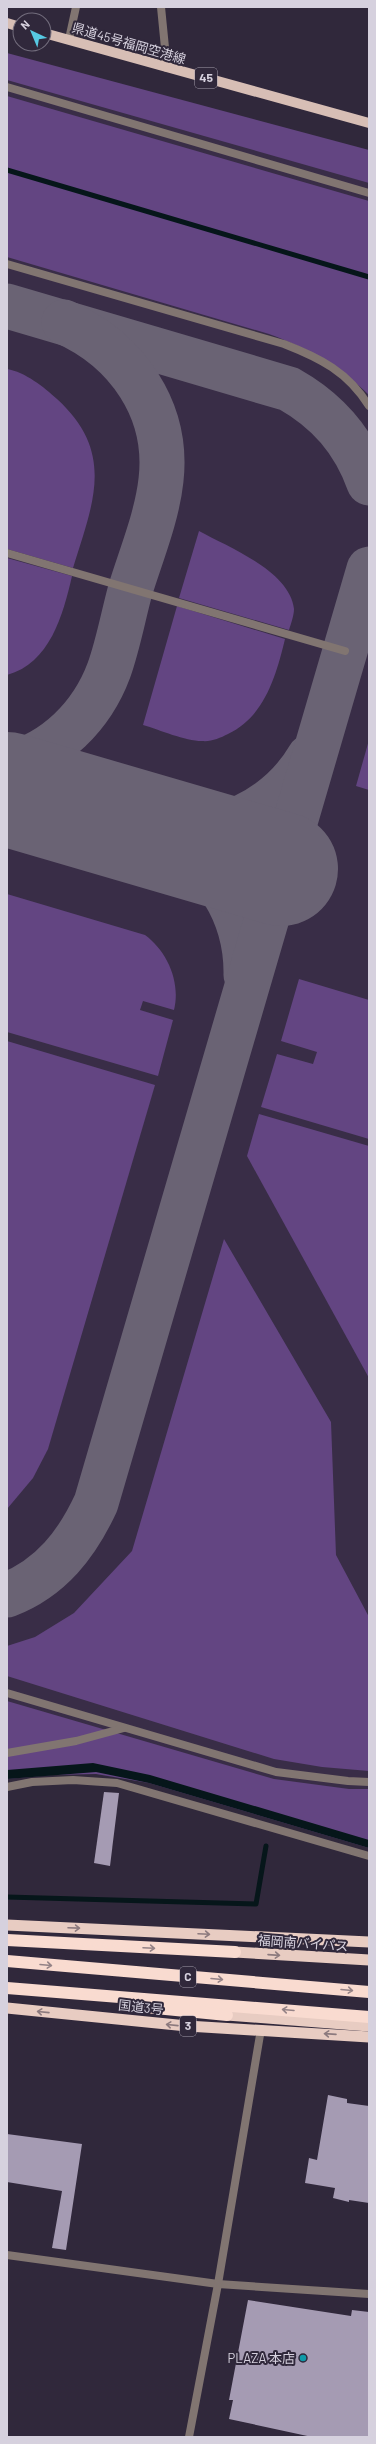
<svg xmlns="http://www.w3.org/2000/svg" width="376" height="2444" viewBox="0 0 376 2444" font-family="Barlow,'Noto Sans JP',sans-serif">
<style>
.built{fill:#392d47}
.green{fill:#634582}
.water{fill:#06161a}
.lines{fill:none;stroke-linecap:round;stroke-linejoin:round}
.stream{stroke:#06161a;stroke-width:5}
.taxiway{stroke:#6a6374;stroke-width:45}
.runway{stroke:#6a6374;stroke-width:114}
.building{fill:#a59bb3}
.service{stroke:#817571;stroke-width:8}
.minor{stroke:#817571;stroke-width:8}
.primary{stroke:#d7beb5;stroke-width:10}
.trunk{stroke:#e8ccc2;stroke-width:11}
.motorway{stroke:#f9dbd0;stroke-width:12}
.oneway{stroke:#8c7a7e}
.oneway2{stroke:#948286}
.culture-dot{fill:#0f9aa8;stroke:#30283b;stroke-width:1.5}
.labels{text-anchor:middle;stroke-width:4;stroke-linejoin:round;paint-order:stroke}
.shield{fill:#30283b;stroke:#a49ead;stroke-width:1}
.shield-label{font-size:12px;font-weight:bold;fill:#d6d1de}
.street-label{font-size:13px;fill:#d6d1de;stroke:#30283b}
.poi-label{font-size:13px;fill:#d6d1de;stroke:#30283b;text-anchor:end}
</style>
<rect width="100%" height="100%" fill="#30283b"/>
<polygon class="built" points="7,56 369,156 369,1812 7,1704"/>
<g class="green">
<polygon points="7,53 369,150 369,183 7,80"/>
<path d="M7 96 369 201V395C338 365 310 349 269 334L7 257Z"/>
<path d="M7 369C25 372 44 387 57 399 116 453 93 503 73 568L7 549Z"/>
<path d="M199 531C228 547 290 571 294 609 294 615 291 624 289 630L179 598Z"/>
<path d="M7 558 72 576C63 615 50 663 7 675Z"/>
<path d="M177 606 285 639C276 676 265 716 228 734 220 738 211 742 202 741 185 741 160 730 143 725Z"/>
<polygon points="369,740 369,790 356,786"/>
<path d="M7 894 145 935C167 951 181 982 174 1010L143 1001 140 1010 173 1020 158 1076 7 1032Z"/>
<polygon points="299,979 369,1000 369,1139 261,1107 277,1054 313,1064 317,1052 281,1041"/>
<polygon points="7,1041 155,1085 48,1449 33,1478 7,1509"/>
<polygon points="259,1114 369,1146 369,1378 247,1156"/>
<polygon points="224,1239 331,1422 336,1555 369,1617 369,1771 322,1767 274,1759 7,1676 7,1646 35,1637 74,1613 132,1551"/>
<polygon points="7,1701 274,1779 349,1789 369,1789 369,1848 149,1783 96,1774 52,1775 7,1779"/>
</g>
<polygon class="water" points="93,1763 150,1775 369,1840 369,1848 149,1783 96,1772 7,1779 7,1770"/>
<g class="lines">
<g class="stream">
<polyline points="7,170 369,277"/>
<polyline points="7,1897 256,1904 266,1846"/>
</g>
<g class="taxiway">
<path d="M7 306 289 389C328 411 354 441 369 483"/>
<path d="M7 765C55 753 92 716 109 670 118 645 123 617 130 591 141 555 157 517 161 480 169 410 127 350 64 322"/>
<path d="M160 834C213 862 247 913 246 975"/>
<path d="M160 834C219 835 278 810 309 757"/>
<path d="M7 1595C51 1578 77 1544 96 1503L369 569"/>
</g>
<polyline class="runway" points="7,789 281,869"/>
</g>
<g class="building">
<polygon points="104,1792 119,1793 110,1866 94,1863"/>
<polygon points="328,2095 347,2099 347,2103 369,2106 369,2203 349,2200 349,2202 333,2198 335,2188 305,2183 309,2158 317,2160"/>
<polygon points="7,2134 82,2144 66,2250 52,2248 62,2191 7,2182"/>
<polygon points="248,2300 351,2316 352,2310 369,2312 369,2437 312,2437 229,2419 233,2400 229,2400"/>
</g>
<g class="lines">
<g class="service">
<polyline points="7,87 369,193"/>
<path d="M7 264 284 344C320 358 348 372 369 406"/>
<polyline points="7,553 345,651"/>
<polyline points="7,1693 276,1772 348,1781 369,1782"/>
<polyline points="7,1753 76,1741 124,1728"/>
</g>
<g class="minor">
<polyline points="161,7 167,68"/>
<polyline points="69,39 76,7"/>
<polyline points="7,1787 32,1782 73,1780 117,1783 369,1856"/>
<polyline points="7,2255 218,2284 369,2294"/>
<polyline points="189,2437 218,2284 261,2029"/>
</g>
<g class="primary">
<polyline points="7,23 20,27"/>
<polyline points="44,33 369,123"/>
</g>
<g class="trunk">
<polyline points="7,1925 369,1942"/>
<polyline points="235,1952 369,1960"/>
<polyline points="7,2008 187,2026 369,2037"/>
<polyline points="227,2015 369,2026"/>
</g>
<g class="motorway">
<polyline points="7,1940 235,1952"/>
<polyline points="7,1961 369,1992"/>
<polyline points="7,1988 369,2017"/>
<polyline points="135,2006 227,2015"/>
</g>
</g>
<defs><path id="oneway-shaft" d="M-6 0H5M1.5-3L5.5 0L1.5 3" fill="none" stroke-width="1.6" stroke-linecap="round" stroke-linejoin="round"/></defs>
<g class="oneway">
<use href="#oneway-shaft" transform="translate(74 1928) rotate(2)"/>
<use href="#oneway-shaft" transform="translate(204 1934) rotate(3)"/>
<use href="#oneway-shaft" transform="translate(274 1955) rotate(4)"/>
<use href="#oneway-shaft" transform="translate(43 2012) rotate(-174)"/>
<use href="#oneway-shaft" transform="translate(172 2025) rotate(-174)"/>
<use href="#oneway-shaft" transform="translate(330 2034) rotate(-176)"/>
</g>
<g class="oneway2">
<use href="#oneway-shaft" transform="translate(149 1948) rotate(3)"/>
<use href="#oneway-shaft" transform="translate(46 1965) rotate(5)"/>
<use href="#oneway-shaft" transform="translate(217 1979) rotate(5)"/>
<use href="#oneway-shaft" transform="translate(347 1990) rotate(5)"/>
<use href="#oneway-shaft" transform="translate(288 2010) rotate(-175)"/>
</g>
<circle class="culture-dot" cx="303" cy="2358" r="4"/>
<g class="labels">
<g class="shield">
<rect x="195" y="68" width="22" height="20" rx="3"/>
<rect x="180" y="1967" width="16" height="20" rx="3"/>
<rect x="180" y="2016" width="16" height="20" rx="3"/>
</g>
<g class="shield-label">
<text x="206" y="82">45</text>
<text x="188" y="1981">C</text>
<text x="188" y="2030">3</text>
</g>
<g class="street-label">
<text transform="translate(129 43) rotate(16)" y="5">県道45号福岡空港線</text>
<text transform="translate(303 1943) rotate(4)" y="5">福岡南バイパス</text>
<text transform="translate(141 2007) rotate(6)" y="5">国道3号</text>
</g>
<g class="poi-label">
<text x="295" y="2363">PLAZA 本店</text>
</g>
</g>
<rect width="376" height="2444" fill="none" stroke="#d6d1de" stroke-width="16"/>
<g transform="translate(32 32) rotate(316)"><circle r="19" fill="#30283b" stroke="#726c7c"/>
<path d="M0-3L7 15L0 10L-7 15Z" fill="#57c9e2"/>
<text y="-6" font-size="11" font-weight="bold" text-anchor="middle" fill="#d6d1de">N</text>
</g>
</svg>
